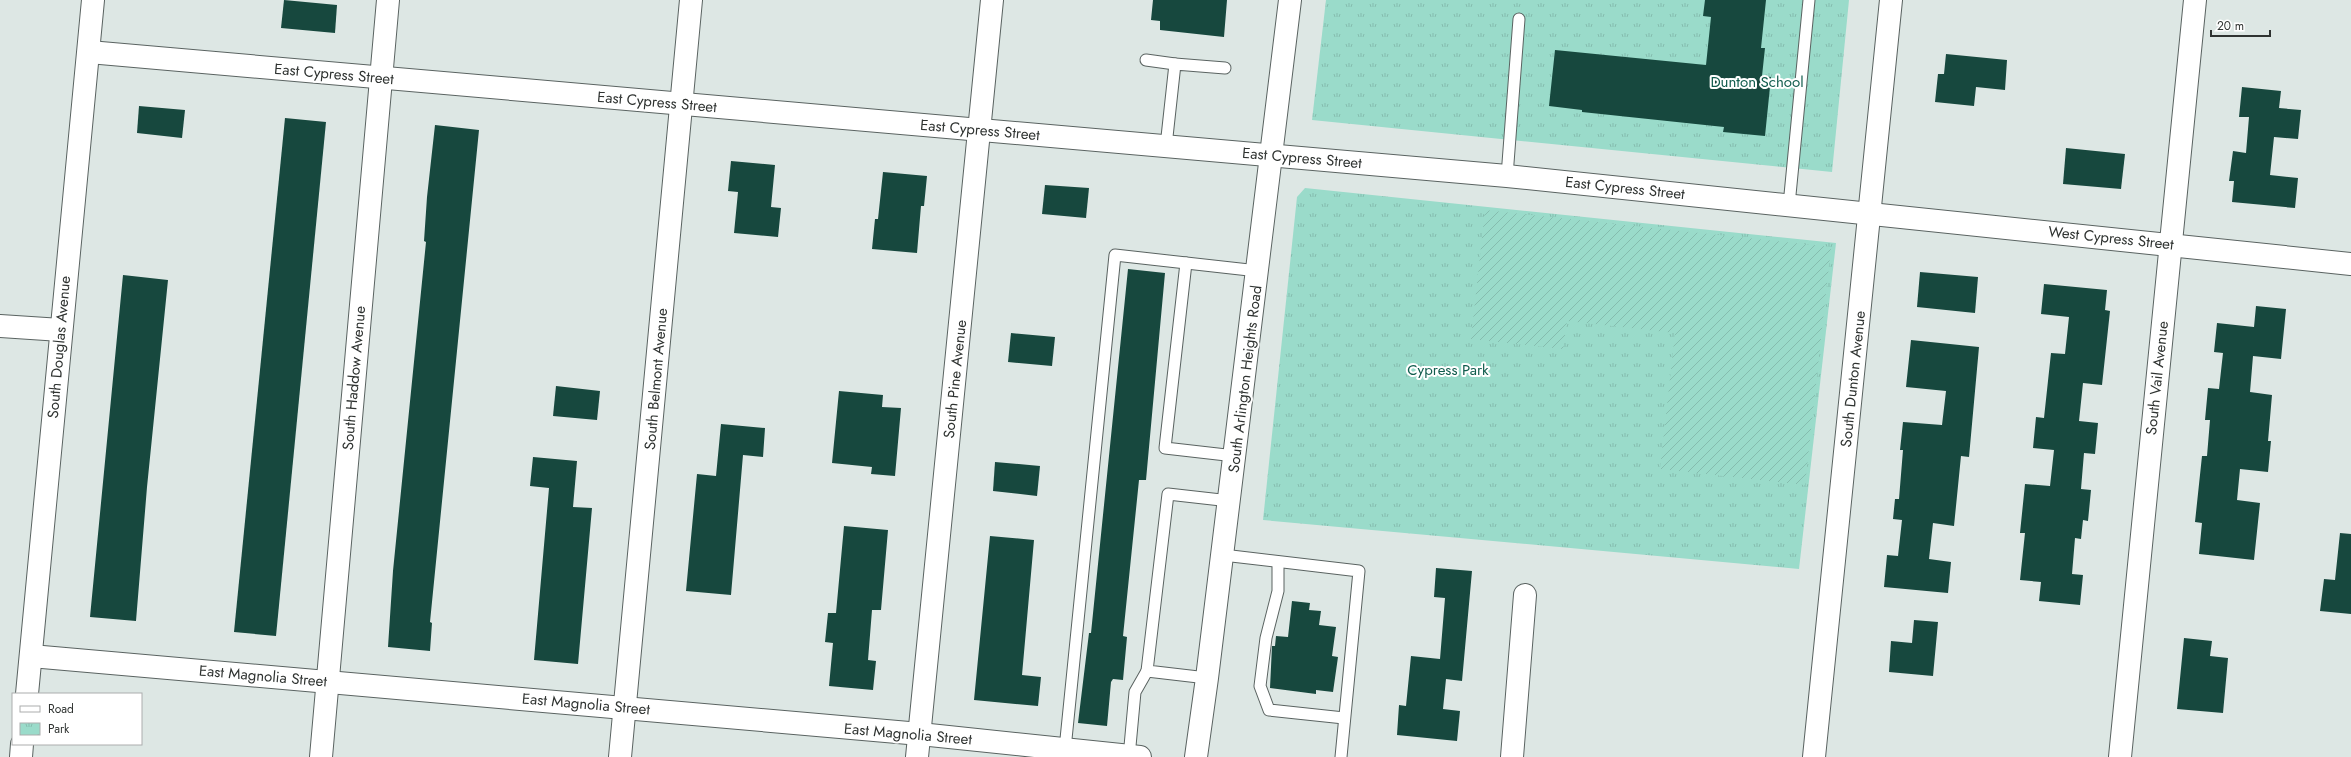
<svg xmlns="http://www.w3.org/2000/svg" width="2351" height="757" viewBox="0 0 2351 757" font-family="Jost,sans-serif">
<style>
.park{fill:url(#park-tufts)}
.garden{fill:url(#garden-furrows)}
.building{fill:#17483e}
.lines{fill:none;stroke-linecap:round;stroke-linejoin:round}
.service-casing{stroke:#5a6361;stroke-width:13}
.minor-casing{stroke:#5a6361;stroke-width:24}
.secondary-casing{stroke:#5a6361;stroke-width:24}
.service{stroke:#fff;stroke-width:11}
.minor{stroke:#fff;stroke-width:22}
.secondary{stroke:#fff;stroke-width:22}
.labels{text-anchor:middle;stroke-width:4;stroke-linejoin:round;paint-order:stroke}
.street-label{font-size:15px;fill:#2f3331;stroke:#fff}
.park-label{font-size:15px;fill:#105c4d;stroke:#fff}
</style>
<defs>
<pattern id="park-tufts" width="24" height="20" patternUnits="userSpaceOnUse"><rect width="24" height="20" fill="#9adbca"/><path d="M3 7l-1-3M5 7V3M7 7l1-3M15 17l-1-3M17 17v-4M19 17l1-3" fill="none" stroke="#85bcae"/></pattern>
<pattern id="garden-furrows" width="10" height="10" patternUnits="userSpaceOnUse"><rect width="10" height="10" fill="#9adbca"/><path d="M-1 1l2-2M0 10L10 0M9 11l2-2" fill="none" stroke="#85bcae"/></pattern>
</defs>
<rect width="100%" height="100%" fill="#dde7e4"/>
<g class="park">
<polygon points="1326,0 1849,0 1832,172 1312,120"/>
<polygon points="1305,188 1836,243 1799,569 1263,520 1297,197"/>
</g>
<polygon class="garden" points="1485,210 1831,247 1805,485 1660,469 1675,333 1567,321 1563,349 1471,339"/>
<g class="building">
<polygon points="284,0 337,5 335,33 281,28"/>
<polygon points="1153,0 1227,0 1224,37 1160,30 1160,21 1151,20"/>
<polygon points="1705,0 1766,0 1761,48 1765,48 1762,76 1771,77 1765,136 1723,132 1724,127 1582,112 1582,110 1549,106 1555,50 1706,65 1711,17 1703,16"/>
<polygon points="1946,54 2007,60 2005,90 1976,87 1974,106 1935,102 1938,74 1944,74"/>
<polygon points="2242,87 2281,91 2279,108 2301,110 2298,139 2274,137 2270,175 2298,178 2295,208 2232,202 2234,181 2229,181 2233,151 2246,153 2249,117 2239,117"/>
<polygon points="139,106 185,110 182,138 137,133"/>
<polygon points="285,118 326,122 276,636 234,632"/>
<polygon points="435,125 479,130 430,622 432,623 430,651 388,647 393,571 426,242 424,241 427,197"/>
<polygon points="2066,148 2125,154 2121,189 2063,184"/>
<polygon points="731,161 775,165 771,207 781,208 778,237 734,233 738,192 728,191"/>
<polygon points="883,172 927,176 924,206 921,206 917,253 872,249 875,219 878,219"/>
<polygon points="1045,185 1089,188 1086,218 1042,214"/>
<polygon points="1128,269 1165,273 1146,480 1139,480 1123,636 1127,637 1123,680 1113,679 1111,682 1107,726 1078,723 1089,633 1091,633"/>
<polygon points="1920,272 1978,277 1975,313 1917,307"/>
<polygon points="123,275 168,280 147,487 136,621 90,617"/>
<polygon points="2044,284 2107,290 2105,310 2110,311 2102,385 2083,383 2079,421 2098,423 2095,454 2084,453 2081,489 2091,490 2088,521 2083,520 2081,539 2075,538 2072,574 2083,575 2080,605 2039,601 2041,582 2020,580 2025,533 2020,533 2025,484 2050,486 2054,450 2033,448 2036,417 2044,418 2051,353 2065,354 2069,317 2041,314"/>
<polygon points="2256,306 2286,309 2281,359 2253,356 2250,392 2272,395 2268,441 2271,441 2268,472 2240,469 2237,500 2260,503 2254,560 2199,554 2202,523 2195,522 2202,456 2207,456 2210,420 2205,420 2208,388 2219,389 2223,353 2214,352 2217,323 2254,327"/>
<polygon points="1011,333 1055,337 1052,366 1008,362"/>
<polygon points="1911,340 1979,347 1969,457 1961,456 1954,526 1933,523 1929,559 1951,562 1948,593 1884,587 1887,555 1898,556 1902,520 1893,519 1895,499 1899,499 1903,450 1900,450 1903,422 1942,425 1946,391 1906,387"/>
<polygon points="556,386 600,391 597,420 553,416"/>
<polygon points="839,391 883,395 882,407 901,408 895,476 871,474 872,467 832,463"/>
<polygon points="721,424 765,428 763,457 743,455 731,595 686,591 697,474 716,476"/>
<polygon points="533,457 577,461 573,507 592,508 578,664 534,660 549,488 530,486"/>
<polygon points="995,462 1040,466 1037,496 993,491"/>
<polygon points="844,526 888,530 881,610 872,610 868,660 876,661 873,690 829,686 833,643 825,642 828,613 836,613"/>
<polygon points="2340,533 2351,534 2351,614 2320,611 2324,579 2335,580"/>
<polygon points="990,536 1034,540 1022,675 1041,677 1038,706 974,700"/>
<polygon points="1436,568 1472,571 1462,681 1446,679 1443,709 1460,711 1457,741 1397,735 1399,705 1406,706 1411,656 1440,659 1445,598 1434,597"/>
<polygon points="1292,601 1310,603 1309,610 1321,611 1319,625 1336,627 1332,656 1338,657 1333,692 1316,690 1316,694 1270,688 1272,646 1275,646 1276,636 1288,637"/>
<polygon points="1914,620 1938,622 1933,676 1889,672 1891,641 1912,643"/>
<polygon points="2184,638 2212,641 2210,656 2228,658 2223,713 2177,709"/>
</g>
<g class="lines">
<g class="service-casing">
<g id="service">
<polyline points="1146,60 1175,64"/>
<polyline points="1166,146 1175,64 1225,68"/>
<polyline points="1507,176 1519,19"/>
<polyline points="1789,205 1809,0"/>
<polyline points="1186,263 1165,448 1235,456"/>
<polyline points="1223,555 1359,571 1341,757"/>
<polyline points="1278,562 1278,591 1266,638 1260,686 1269,710 1344,718"/>
<polyline points="1207,678 1147,671 1168,494 1230,501"/>
<polyline points="1065,749 1115,255 1258,271"/>
<polyline points="1129,757 1135,692 1147,671"/>
</g>
</g>
<g class="minor-casing">
<g id="minor">
<polyline points="89,52 1507,176 2351,264"/>
<polyline points="0,326 61,330"/>
<polyline points="31,656 920,734 1140,757"/>
<polyline points="27,694 93,0"/>
<polyline points="21,757 22,744"/>
<polyline points="321,757 388,0"/>
<polyline points="620,757 691,0"/>
<polyline points="917,757 992,0"/>
<polyline points="1512,757 1525,595"/>
<polyline points="1814,757 1891,0"/>
<polyline points="2120,757 2195,0"/>
</g>
</g>
<g class="secondary-casing">
<polyline id="secondary" points="1196,757 1207,678 1290,0"/>
</g>
<use href="#service" class="service"/>
<use href="#minor" class="minor"/>
<use href="#secondary" class="secondary"/>
</g>
<g class="labels">
<g class="street-label">
<text transform="translate(334 74) rotate(5)" y="5">East Cypress Street</text>
<text transform="translate(657 102) rotate(5)" y="5">East Cypress Street</text>
<text transform="translate(980 130) rotate(5)" y="5">East Cypress Street</text>
<text transform="translate(1302 158) rotate(5)" y="5">East Cypress Street</text>
<text transform="translate(1625 188) rotate(6)" y="5">East Cypress Street</text>
<text transform="translate(2111 238) rotate(6)" y="5">West Cypress Street</text>
<text transform="translate(59 347) rotate(-85)" y="5">South Douglas Avenue</text>
<text transform="translate(354 378) rotate(-85)" y="5">South Haddow Avenue</text>
<text transform="translate(2157 378) rotate(-84)" y="5">South Vail Avenue</text>
<text transform="translate(656 379) rotate(-85)" y="5">South Belmont Avenue</text>
<text transform="translate(955 379) rotate(-84)" y="5">South Pine Avenue</text>
<text transform="translate(1245 379) rotate(-83)" y="5">South Arlington Heights Road</text>
<text transform="translate(1853 379) rotate(-84)" y="5">South Dunton Avenue</text>
<text transform="translate(263 676) rotate(5)" y="5">East Magnolia Street</text>
<text transform="translate(586 704) rotate(5)" y="5">East Magnolia Street</text>
<text transform="translate(908 734) rotate(5)" y="5">East Magnolia Street</text>
</g>
<g class="park-label">
<text x="1757" y="87">Dunton School</text>
<text x="1448" y="375">Cypress Park</text>
</g>
</g>
<rect x="12" y="693" width="130" height="52" fill="#ffffff" stroke="#acadad"/>
<rect x="20" y="706" width="20" height="6" fill="#ffffff" stroke="#acadad"/>
<text x="48" y="713" font-size="12" fill="#2f3331">Road</text>
<rect x="20" y="723" width="20" height="12" fill="url(#park-tufts)" stroke="#acadad"/>
<text x="48" y="733" font-size="12" fill="#2f3331">Park</text>
<path d="M2211 30v6h59v-6" fill="none" stroke="#2f3331" stroke-width="2"/>
<text x="2217" y="30" font-size="12" fill="#2f3331" stroke="#ffffff" stroke-width="3" paint-order="stroke">20 m</text>
</svg>
